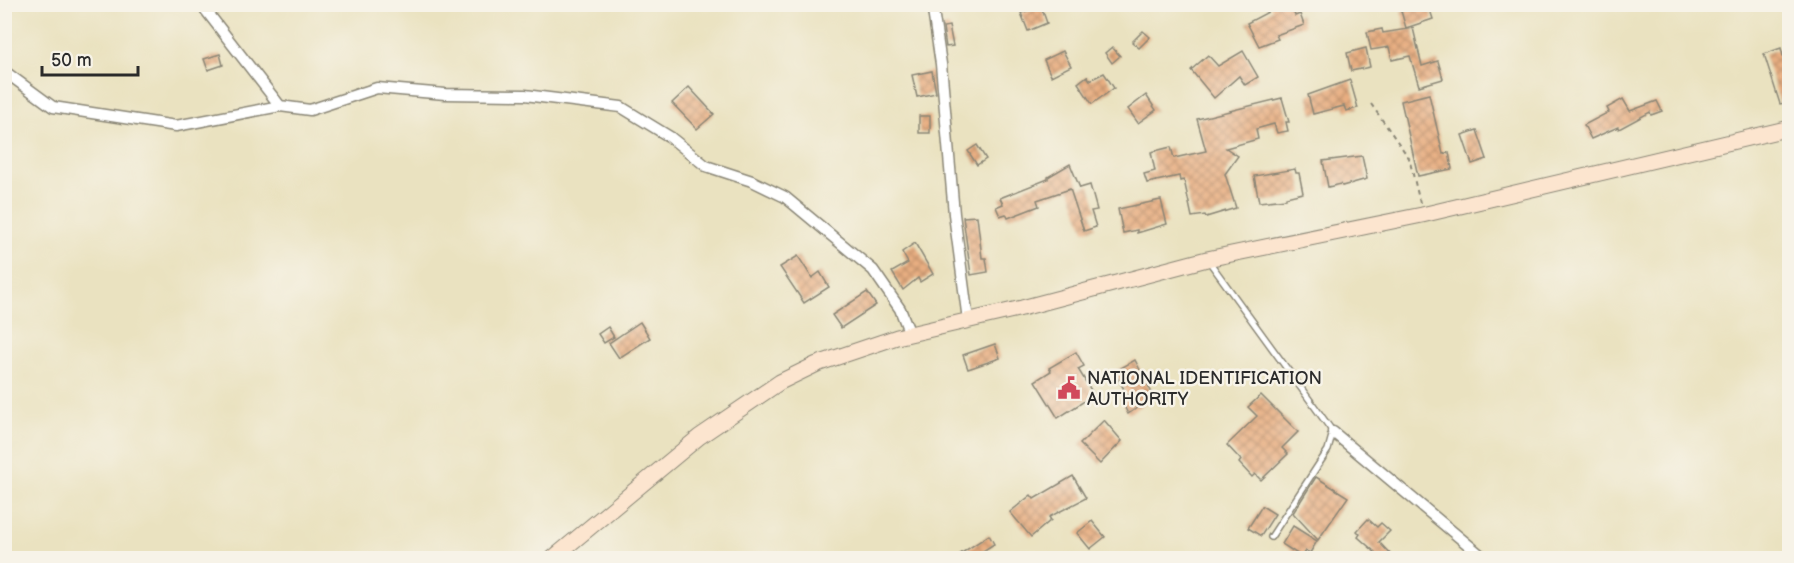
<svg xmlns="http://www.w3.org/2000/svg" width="1794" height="563" viewBox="0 0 1794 563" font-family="'Balsamiq Sans',sans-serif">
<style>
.building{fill:url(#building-cross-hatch)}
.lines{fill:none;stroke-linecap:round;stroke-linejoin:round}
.service-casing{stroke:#8a8676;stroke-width:8}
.minor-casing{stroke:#8a8676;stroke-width:13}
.secondary-casing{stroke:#8a8676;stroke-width:17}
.path{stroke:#8a8676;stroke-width:2;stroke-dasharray:4.5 4.5;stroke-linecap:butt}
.service{stroke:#fff;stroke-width:5}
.minor{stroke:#fff;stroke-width:10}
.secondary{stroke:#fce5cf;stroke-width:15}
.labels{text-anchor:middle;stroke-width:5;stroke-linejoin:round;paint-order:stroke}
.poi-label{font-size:18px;fill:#2b2b2b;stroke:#f7f3e8;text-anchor:start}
</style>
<defs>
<pattern id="building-cross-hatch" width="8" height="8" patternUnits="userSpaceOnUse" patternTransform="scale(1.5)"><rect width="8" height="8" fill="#e8ae81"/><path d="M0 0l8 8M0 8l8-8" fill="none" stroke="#bc8e6a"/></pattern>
</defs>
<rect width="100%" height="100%" fill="#f7f3e8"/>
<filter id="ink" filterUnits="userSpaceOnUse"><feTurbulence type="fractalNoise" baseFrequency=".0167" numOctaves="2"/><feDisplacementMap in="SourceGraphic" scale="12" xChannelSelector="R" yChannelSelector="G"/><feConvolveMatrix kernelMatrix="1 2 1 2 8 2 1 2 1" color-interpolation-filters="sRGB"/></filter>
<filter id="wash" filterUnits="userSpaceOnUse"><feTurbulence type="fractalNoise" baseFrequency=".008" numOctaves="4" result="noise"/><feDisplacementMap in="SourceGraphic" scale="24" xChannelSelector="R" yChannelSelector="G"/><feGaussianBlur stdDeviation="1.35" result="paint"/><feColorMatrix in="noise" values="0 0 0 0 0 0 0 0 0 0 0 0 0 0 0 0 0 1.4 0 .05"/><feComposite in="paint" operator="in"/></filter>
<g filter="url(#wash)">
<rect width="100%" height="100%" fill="#eae2c0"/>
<g id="blocks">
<g class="building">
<polygon points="1270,4 1291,4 1295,16 1300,14 1304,25 1276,35 1278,39 1259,46 1247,23 1272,10"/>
<polygon points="1421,4 1428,4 1433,19 1406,28 1401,11"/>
<polygon points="1041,6 1047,23 1028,31 1021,13"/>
<polygon points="949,26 953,46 946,47 943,27"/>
<polygon points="1413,28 1422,66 1438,61 1443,79 1419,86 1410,56 1392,60 1389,47 1371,50 1367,32 1382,29 1383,33"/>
<polygon points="1143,31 1150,37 1139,48 1132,42"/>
<polygon points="1112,47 1120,56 1112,63 1105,53"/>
<polygon points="1366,48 1370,67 1351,71 1347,53"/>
<polygon points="1781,48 1783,56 1790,58 1790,102 1780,104 1764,54"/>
<polygon points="1063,51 1071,66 1051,76 1044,60"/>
<polygon points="1243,51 1258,77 1245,85 1239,76 1214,98 1191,70 1208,55 1218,66"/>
<polygon points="220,54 223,65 208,70 204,59"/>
<polygon points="932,71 936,93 917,97 912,75"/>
<polygon points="1104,73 1114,88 1092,104 1078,83 1087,76 1090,80"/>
<polygon points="1350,80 1358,108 1346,111 1344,106 1313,114 1308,95"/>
<polygon points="689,87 714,114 697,129 672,103"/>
<polygon points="1429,94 1443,154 1449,152 1452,169 1418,176 1401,101"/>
<polygon points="1146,95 1156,110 1138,123 1128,109"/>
<polygon points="1282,98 1289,122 1286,122 1288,131 1277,133 1274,124 1256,129 1258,139 1226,148 1238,156 1225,174 1236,208 1206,217 1205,215 1192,217 1184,180 1180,181 1179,176 1147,183 1144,174 1155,171 1151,152 1171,147 1174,158 1206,151 1197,119"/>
<polygon points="1623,99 1630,111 1657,101 1662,111 1651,115 1650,112 1619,129 1618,127 1591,139 1584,125 1609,112 1607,108"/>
<rect x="919" y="116" width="11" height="17"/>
<polygon points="1477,130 1487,159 1472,164 1462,135"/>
<polygon points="977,145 986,159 977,165 968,151"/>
<polygon points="1362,156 1367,179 1342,186 1341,184 1328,187 1323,161"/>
<polygon points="1070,164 1080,188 1090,185 1097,210 1091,211 1096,227 1084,231 1070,189 1037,200 1039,206 1008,218 1006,214 1000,216 996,207 1003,204 1000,198 1048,179 1048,177"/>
<polygon points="1295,169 1296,173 1299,173 1303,193 1286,197 1286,199 1259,202 1254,176"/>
<polygon points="1161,200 1167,224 1137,233 1137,230 1123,233 1118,209"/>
<polygon points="977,216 982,258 986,258 988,272 971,275 963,217"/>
<polygon points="915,243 933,274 920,282 918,278 903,290 892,272 908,263 902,252"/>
<polygon points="798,256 812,278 820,272 829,287 804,303 780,267"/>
<polygon points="867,292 876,305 841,328 832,315"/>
<polygon points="640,322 650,338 619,358 609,343"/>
<polygon points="608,327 614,337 604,343 598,334"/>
<polygon points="995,344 1000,358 968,369 963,355"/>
<polygon points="1076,352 1084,366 1078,369 1094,395 1058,418 1035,381 1051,371 1049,368"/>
<polygon points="1135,360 1154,397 1128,414 1121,400 1128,396 1114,372"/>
<polygon points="1261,395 1298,432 1282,448 1288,454 1261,480 1255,474 1252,477 1239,463 1241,460 1227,445 1257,416 1248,407"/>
<polygon points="1104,420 1122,441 1100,464 1080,444"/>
<polygon points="1073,476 1086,498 1049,517 1051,520 1031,537 1010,512 1031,495 1034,499"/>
<polygon points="1316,477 1348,497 1318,540 1293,513"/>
<polygon points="1262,506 1275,514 1261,536 1248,528"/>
<polygon points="1368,519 1377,527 1381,523 1390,531 1379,542 1394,558 1367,558 1375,552 1358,537 1360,534 1357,531"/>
<polygon points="1092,521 1105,537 1090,549 1077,533"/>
<polygon points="1293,526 1317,541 1310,553 1306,551 1302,557 1282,544"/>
<polygon points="989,535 994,544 972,558 954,558"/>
</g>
</g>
</g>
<g filter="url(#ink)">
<use href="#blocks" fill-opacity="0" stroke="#8a8676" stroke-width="1.5"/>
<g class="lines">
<g class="service-casing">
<polyline id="service" points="1208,260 1333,432 1328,450 1271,537"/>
</g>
<g class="minor-casing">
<g id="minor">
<polyline points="201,4 280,106 310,110 377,88 445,94 525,95 621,107 670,137 706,166 752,181 785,197 873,270 900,309 910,334"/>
<polyline points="932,4 941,64 954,214 968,320"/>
<polyline points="4,71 53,107 176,126 280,106"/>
<polyline points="1333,432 1484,558"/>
</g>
</g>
<g class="secondary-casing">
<polyline id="secondary" points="553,558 699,437 780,382 817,364 897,337 1022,308 1207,259 1422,215 1790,128"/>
</g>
<polyline class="path" points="1371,104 1409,158 1420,203"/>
<use href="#service" class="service"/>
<use href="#minor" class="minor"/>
<use href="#secondary" class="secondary"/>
</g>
</g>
<defs>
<g id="civic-bare" transform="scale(1.8)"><path d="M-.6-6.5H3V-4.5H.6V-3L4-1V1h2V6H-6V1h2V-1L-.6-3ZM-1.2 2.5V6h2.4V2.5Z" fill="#d1495b" stroke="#f7f3e8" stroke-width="2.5" paint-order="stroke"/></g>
</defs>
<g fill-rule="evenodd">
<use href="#civic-bare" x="1069" y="388"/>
</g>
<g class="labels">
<g class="poi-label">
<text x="1087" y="384">NATIONAL IDENTIFICATION<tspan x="1087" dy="21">AUTHORITY</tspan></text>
</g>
</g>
<rect width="1794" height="563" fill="none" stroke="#f7f3e8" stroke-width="24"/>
<path d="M42 66v9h96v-9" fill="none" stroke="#2b2b2b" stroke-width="3"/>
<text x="51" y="66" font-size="18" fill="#2b2b2b" stroke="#f7f3e8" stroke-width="4.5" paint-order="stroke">50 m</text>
</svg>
